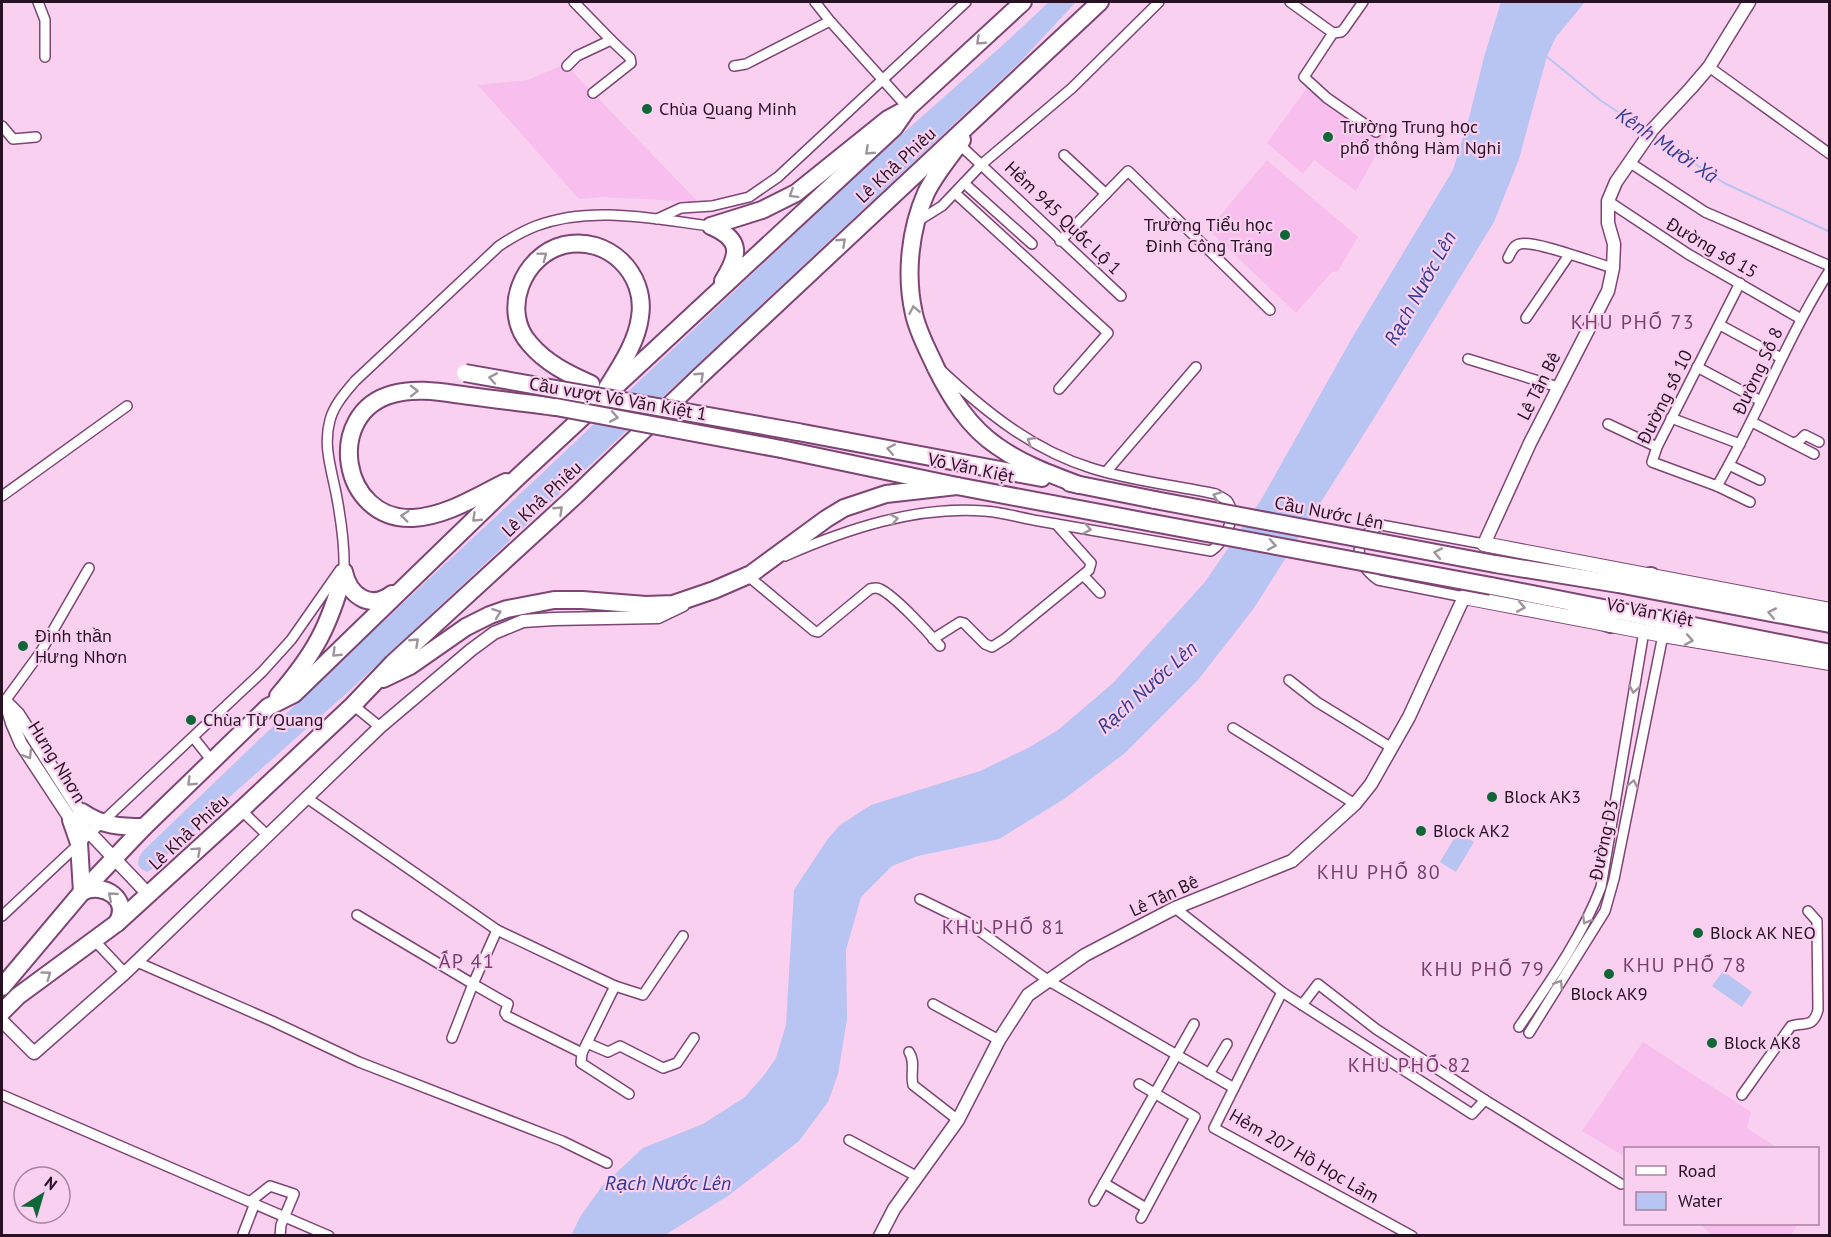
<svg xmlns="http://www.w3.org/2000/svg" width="1831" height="1237" viewBox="0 0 1831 1237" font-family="'PT Sans',sans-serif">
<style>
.built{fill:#f8beed}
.water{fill:#b8c4f2}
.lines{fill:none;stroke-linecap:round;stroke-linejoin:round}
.stream{stroke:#b8c4f2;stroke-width:2}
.street-casing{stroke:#7d4474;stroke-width:12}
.secondary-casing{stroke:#7d4474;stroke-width:15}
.primary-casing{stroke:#7d4474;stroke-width:16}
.highway-casing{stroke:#7d4474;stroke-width:20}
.street{stroke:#fff;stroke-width:9}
.secondary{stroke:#fff;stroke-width:12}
.primary{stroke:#fff;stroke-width:14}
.highway{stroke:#fff;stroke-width:16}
.highway-bridge-casing{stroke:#7d4474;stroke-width:20;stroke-linecap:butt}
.highway-bridge{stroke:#fff;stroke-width:16}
.oneway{stroke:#9f949d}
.poi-dot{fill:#116637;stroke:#f9d0f0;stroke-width:2}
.labels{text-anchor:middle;stroke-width:4.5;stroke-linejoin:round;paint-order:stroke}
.poi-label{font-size:18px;fill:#291125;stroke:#f9d0f0;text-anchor:start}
.street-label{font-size:18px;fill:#291125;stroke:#f9d0f0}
.water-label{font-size:20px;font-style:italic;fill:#323c93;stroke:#f9d0f0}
.neighbourhood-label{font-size:20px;letter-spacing:1.5px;fill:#773e6e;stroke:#f9d0f0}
</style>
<rect width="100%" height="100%" fill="#f9d0f0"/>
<g class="built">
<polygon points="565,64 698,202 603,197 579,199 478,85 528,80"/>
<polygon points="1312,81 1389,131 1356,191 1314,160 1303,174 1267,143"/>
<polygon points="1267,160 1358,237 1338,271 1332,272 1296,313 1212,233 1213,224"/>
<polygon points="1643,1042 1751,1112 1747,1128 1777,1148 1626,1148 1625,1157 1582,1131"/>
<polygon points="1700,1224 1797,1224 1797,1225 1791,1235 1713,1236"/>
</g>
<g class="water">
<polygon points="1049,2 1076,2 1019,63 348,692 225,801 152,869 147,872 141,869 138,864 139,857 144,850 341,661 537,478 866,166 1005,43"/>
<polygon points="1501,2 1585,2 1556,37 1547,56 1519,159 1494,222 1374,418 1254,608 1198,680 1125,753 1064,799 999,839 918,856 892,866 861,897 846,950 847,1019 838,1074 828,1102 799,1141 728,1196 665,1235 571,1236 580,1217 602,1186 643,1148 703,1124 745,1097 765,1074 776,1058 786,1025 794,890 827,840 840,825 871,805 980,771 1028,748 1058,730 1113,683 1205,582 1261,500 1352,338 1453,170 1470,114 1484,57"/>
<polygon points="1458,832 1474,842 1456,872 1440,862"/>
<polygon points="1723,971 1752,992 1742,1007 1712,986"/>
</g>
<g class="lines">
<g class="stream">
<polyline points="1546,56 1600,100 1645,130"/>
<polyline points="1652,135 1724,183 1830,232"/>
</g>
<g class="street-casing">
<g id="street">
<polyline points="38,2 45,20 45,57"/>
<polyline points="815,2 830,21 908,108"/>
<polyline points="1290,2 1333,33 1304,77 1327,98 1376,132"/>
<polyline points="1333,33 1341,32 1344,29 1363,2"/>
<polyline points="567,66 577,56 611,40 574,2"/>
<polyline points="734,66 746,64 830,21"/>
<polyline points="1709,67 1830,154"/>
<polyline points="593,93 631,63 630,58 611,40"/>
<polyline points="2,126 13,139 36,137"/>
<polyline points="959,144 1121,296"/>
<polyline points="1064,155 1106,194"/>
<polyline points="1629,162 1705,212 1830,266"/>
<polyline points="964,183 1032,244"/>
<polyline points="955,193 1108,333 1059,389"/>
<polyline points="1608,201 1688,254 1801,319"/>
<polyline points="657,219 681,208 712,206 749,197 778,177 966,2"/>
<polyline points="918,221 942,206 982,164 1072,88 1159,2"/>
<polyline points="1060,241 1128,171 1270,310"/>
<path d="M1508 258C1511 253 1513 245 1520 244 1535 240 1595 263 1613 268"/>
<polyline points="1740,283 1657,447 1652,462 1717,486 1750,502"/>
<polyline points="1526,318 1569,255"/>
<polyline points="1720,325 1781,358"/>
<polyline points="1468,359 1558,387"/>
<polyline points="1697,367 1761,401"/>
<polyline points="1671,418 1740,444"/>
<polyline points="1752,422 1814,454"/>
<polyline points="1608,424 1657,447"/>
<polyline points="1793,443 1799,441 1805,435 1819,442"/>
<polyline points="1729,465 1760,480"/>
<polyline points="1106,472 1196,367"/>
<path d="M1717 486C1758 416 1786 339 1830 270"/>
<polyline points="2,496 127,406"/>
<path d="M785 556C847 529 915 506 984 511 1002 512 1021 518 1039 521 1096 531 1153 541 1211 551 1223 543 1238 517 1228 502 1225 498 1220 497 1216 494 1174 485 1131 481 1091 468 1033 450 986 412 943 372"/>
<path d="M344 572C345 545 341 519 336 493 331 468 323 445 330 420 334 405 345 393 355 381L499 246C511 238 523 231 536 226 591 205 654 219 711 226"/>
<polyline points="1083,575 1100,593"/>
<path d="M748 576 814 631 818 632 870 589C875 588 875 587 880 589 895 596 928 632 940 646"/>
<path d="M1464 597 1378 580C1354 562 1351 538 1381 525L1484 544"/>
<polyline points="933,639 960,622 964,623 985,644 992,647 1006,638 1089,570 1091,563 1056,524"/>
<polyline points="1289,680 1317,702 1392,748"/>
<polyline points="2,705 40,653 89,568"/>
<polyline points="353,705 380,727"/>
<polyline points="1233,728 1355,804"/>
<polyline points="193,737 212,761"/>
<polyline points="307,798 497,930 473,984 357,915"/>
<polyline points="241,810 268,836"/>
<polyline points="920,899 967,922 1049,981 1234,1088"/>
<polyline points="1175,908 1282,992 1472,1114 1485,1100 1621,1184"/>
<polyline points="2,916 262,672 291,640 340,570"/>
<polyline points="497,930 615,986"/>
<polyline points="94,940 125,973"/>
<polyline points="137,962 272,1021 359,1062 562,1141 607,1163"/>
<polyline points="1282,992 1214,1128 1412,1236"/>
<polyline points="933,1004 999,1040"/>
<polyline points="1302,1005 1318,984 1376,1029 1485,1100"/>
<path d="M1519 1027C1549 983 1582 937 1601 887L1644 631"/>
<polyline points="1529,1033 1605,911 1614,879 1663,635"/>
<polyline points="452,1038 473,984 508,1004 505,1013 507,1016 582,1053 581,1063 629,1094"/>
<polyline points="587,1043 608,1052 620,1046 663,1068 677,1063 694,1038"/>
<path d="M909 1052C916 1062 910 1074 913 1085L958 1120"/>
<polyline points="582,1053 615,986 643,995 683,936"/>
<polyline points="1209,1074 1227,1044"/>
<polyline points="1139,1084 1195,1117 1141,1218"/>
<polyline points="2,1095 329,1236"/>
<path d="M1742 1095 1791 1026C1805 1022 1813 1028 1818 1010L1817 921 1808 911"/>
<polyline points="849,1140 916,1176"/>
<polyline points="1104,1183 1146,1208"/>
<polyline points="251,1201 270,1186 294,1194 281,1225 280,1236"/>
<polyline points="1094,1201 1194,1024"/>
<polyline points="243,1234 255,1203"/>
</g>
</g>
<g class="secondary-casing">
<g id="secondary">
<polyline points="1484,544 1530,443 1608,291 1613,268 1614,244 1608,223 1608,201 1616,182 1652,130 1691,88 1709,67 1749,2"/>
<polyline points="6,702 12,723 21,744 71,820 90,833 149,895"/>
<polyline points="7,703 18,714 84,818"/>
<polyline points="2,1021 34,1053 125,973 380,727 471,650 494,633 523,621 554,619 658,617 683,605"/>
<polyline points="880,1236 894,1209 958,1120 999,1040 1028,995 1085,955 1175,908 1292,861 1355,804 1371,784 1409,717 1464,597"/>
</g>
</g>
<g class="primary-casing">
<g id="primary">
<polyline points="1484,544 1830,610"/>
<polyline points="1464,597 1663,635 1830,663"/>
</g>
</g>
<g class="highway-casing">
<g id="highway">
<path d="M962 140C950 157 935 174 926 193 910 229 905 275 914 314 918 333 928 350 936 368 951 398 969 427 997 446 1022 464 1050 474 1079 485"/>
<polyline points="711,226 762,210 796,193 888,119 901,112"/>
<path d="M711 226C743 240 739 255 723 281"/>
<path d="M591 384C568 374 546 363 530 344 500 311 523 255 564 245 608 235 647 274 640 317 637 342 620 367 607 388"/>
<polyline points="798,432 1042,478"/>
<polyline points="781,449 957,486 1153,523"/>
<path d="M506 482C477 496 447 516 413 518 340 521 324 412 393 394 418 387 445 393 470 396 499 400 528 403 556 407"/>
<polyline points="1070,483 1155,500"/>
<polyline points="1495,564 1618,584 1830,624"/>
<path d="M344 572C349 595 370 611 392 594"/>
<polyline points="1625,582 1651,576"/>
<polyline points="1491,586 1830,653"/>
<polyline points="1575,612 1611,624"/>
<polyline points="383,679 410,666 466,627 490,615 507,609 554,600 582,600 646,605 673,604 714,590 751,574 826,519 844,508 886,494 957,486"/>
<path d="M278 696C315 653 329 627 344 572"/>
<path d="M82 812C102 826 121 827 144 827"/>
<polyline points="71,820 79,843 82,892"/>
<path d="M82 892C104 881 131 900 117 923"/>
<polyline points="2,987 82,892 144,827 268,707 294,694 518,477 894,128 908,108 1023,2"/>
<polyline points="2,1012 18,996 117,923 241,810 353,705 393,663 575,496 700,376 1100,2"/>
</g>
</g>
<use href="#street" class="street"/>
<use href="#secondary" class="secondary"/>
<use href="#primary" class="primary"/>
<use href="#highway" class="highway"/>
<g class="highway-bridge-casing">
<g id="highway-bridge">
<polyline points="465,373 798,432"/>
<polyline points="556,407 781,449"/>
<polyline points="1155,500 1495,564"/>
<polyline points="1153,523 1491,586"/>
</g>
</g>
<use href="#highway-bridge" class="highway-bridge"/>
</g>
<defs><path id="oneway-chevron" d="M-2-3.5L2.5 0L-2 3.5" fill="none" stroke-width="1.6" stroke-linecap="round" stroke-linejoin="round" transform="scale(1.5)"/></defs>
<g class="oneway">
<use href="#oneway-chevron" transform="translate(980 41) rotate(137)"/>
<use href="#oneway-chevron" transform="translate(869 151) rotate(137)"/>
<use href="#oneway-chevron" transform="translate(793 194) rotate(148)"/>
<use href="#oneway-chevron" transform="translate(842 242) rotate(-43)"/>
<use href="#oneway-chevron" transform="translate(543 256) rotate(-37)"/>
<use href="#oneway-chevron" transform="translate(914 310) rotate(-101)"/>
<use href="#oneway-chevron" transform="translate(700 376) rotate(-43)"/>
<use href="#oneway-chevron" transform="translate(493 378) rotate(-170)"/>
<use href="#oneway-chevron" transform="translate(414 391) rotate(-1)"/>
<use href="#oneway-chevron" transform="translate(614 417) rotate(10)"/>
<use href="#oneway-chevron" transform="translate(1031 441) rotate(-148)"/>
<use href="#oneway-chevron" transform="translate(891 449) rotate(-169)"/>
<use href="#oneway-chevron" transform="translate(1217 496) rotate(-159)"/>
<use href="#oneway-chevron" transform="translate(559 510) rotate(-43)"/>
<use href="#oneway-chevron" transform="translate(405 516) rotate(-174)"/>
<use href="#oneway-chevron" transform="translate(476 518) rotate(136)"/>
<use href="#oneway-chevron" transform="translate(894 519) rotate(-11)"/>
<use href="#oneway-chevron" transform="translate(1087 529) rotate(10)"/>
<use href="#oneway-chevron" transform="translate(1272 545) rotate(10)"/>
<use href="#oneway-chevron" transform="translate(1438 553) rotate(-169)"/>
<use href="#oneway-chevron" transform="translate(1521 607) rotate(10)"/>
<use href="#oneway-chevron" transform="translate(497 613) rotate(-20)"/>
<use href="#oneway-chevron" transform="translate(1772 613) rotate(-169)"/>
<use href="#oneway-chevron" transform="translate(1689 640) rotate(10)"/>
<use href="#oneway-chevron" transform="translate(415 642) rotate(-43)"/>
<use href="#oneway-chevron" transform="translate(336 653) rotate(136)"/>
<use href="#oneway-chevron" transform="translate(1634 689) rotate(100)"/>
<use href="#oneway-chevron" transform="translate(28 755) rotate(58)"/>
<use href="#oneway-chevron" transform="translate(191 782) rotate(136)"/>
<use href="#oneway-chevron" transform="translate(1633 784) rotate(-79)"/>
<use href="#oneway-chevron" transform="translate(197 851) rotate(-42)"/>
<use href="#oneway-chevron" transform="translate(112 896) rotate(-139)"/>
<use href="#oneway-chevron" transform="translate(1586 920) rotate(121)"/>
<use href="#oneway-chevron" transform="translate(47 975) rotate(-36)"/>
<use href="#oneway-chevron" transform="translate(1559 984) rotate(-58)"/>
</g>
<g class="poi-dot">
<circle cx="647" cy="109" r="6"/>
<circle cx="1328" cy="137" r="6"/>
<circle cx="1285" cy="235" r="6"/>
<circle cx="23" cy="646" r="6"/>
<circle cx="191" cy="720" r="6"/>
<circle cx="1492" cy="797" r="6"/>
<circle cx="1421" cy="831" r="6"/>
<circle cx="1698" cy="933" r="6"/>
<circle cx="1609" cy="974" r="6"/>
<circle cx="1712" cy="1043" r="6"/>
</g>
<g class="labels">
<g class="poi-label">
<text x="659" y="115">Chùa Quang Minh</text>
<text x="1340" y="133">Trường Trung học<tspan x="1340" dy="21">phổ thông Hàm Nghi</tspan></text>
<text x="1273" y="231" text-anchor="end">Trường Tiểu học<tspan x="1273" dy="21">Đinh Công Tráng</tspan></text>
<text x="35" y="642">Đình thần<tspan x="35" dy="21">Hưng Nhơn</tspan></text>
<text x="203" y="726">Chùa Từ Quang</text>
<text x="1504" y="803">Block AK3</text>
<text x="1433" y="837">Block AK2</text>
<text x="1710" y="939">Block AK NEO</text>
<text x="1609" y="1000" text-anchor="middle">Block AK9</text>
<text x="1724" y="1049">Block AK8</text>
</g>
<g class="street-label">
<text transform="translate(896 165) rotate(-43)" y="6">Lê Khả Phiêu</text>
<text transform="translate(1063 218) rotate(44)" y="6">Hẻm 945 Quốc Lộ 1</text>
<text transform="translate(1712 248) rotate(30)" y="6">Đường số 15</text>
<text transform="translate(1758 371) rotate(-65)" y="6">Đường Số 8</text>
<text transform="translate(1539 386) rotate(-63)" y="6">Lê Tấn Bê</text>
<text transform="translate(1665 397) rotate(-64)" y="6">Đường số 10</text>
<text transform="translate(618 399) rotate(10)" y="6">Cầu vượt Võ Văn Kiệt 1</text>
<text transform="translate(971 468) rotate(12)" y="6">Võ Văn Kiệt</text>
<text transform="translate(542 499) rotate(-43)" y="6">Lê Khả Phiêu</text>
<text transform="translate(1329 513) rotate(11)" y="6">Cầu Nước Lên</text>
<text transform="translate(1650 612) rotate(11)" y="6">Võ Văn Kiệt</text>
<text transform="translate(57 762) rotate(58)" y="6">Hưng Nhơn</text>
<text transform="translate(189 832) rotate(-43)" y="6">Lê Khả Phiêu</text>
<text transform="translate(1604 840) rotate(-78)" y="6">Đường D3</text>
<text transform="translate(1164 896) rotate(-25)" y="6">Lê Tấn Bê</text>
<text transform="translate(1304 1156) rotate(30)" y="6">Hẻm 207 Hồ Học Lãm</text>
</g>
<g class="water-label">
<text transform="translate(1667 145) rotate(34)" y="7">Kênh Mười Xà</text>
<text transform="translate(1420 288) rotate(-61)" y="7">Rạch Nước Lên</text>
<text transform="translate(1147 687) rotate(-42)" y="7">Rạch Nước Lên</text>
<text x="668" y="1190">Rạch Nước Lên</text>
</g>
<g class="neighbourhood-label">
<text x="1633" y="329">KHU PHỐ 73</text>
<text x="1379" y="879">KHU PHỐ 80</text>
<text x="1004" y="934">KHU PHỐ 81</text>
<text x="467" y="968">ẤP 41</text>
<text x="1685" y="972">KHU PHỐ 78</text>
<text x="1483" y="976">KHU PHỐ 79</text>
<text x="1410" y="1072">KHU PHỐ 82</text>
</g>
</g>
<rect width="1831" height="1237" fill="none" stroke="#291125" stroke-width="6"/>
<rect x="1624" y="1147" width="195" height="78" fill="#f9d0f0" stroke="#a6849f" stroke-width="1.5"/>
<rect x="1636" y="1166" width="30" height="9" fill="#ffffff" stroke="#a6849f" stroke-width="1.5"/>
<text x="1678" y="1177" font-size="18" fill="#291125">Road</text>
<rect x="1636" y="1192" width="30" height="18" fill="#b8c4f2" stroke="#a6849f" stroke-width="1.5"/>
<text x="1678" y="1207" font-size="18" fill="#291125">Water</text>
<g transform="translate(42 1195) rotate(37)"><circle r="28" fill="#f9d0f0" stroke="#a6849f" stroke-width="1.5"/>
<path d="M0-4.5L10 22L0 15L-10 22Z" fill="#116637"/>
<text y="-9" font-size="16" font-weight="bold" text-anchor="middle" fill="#291125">N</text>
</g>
</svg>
